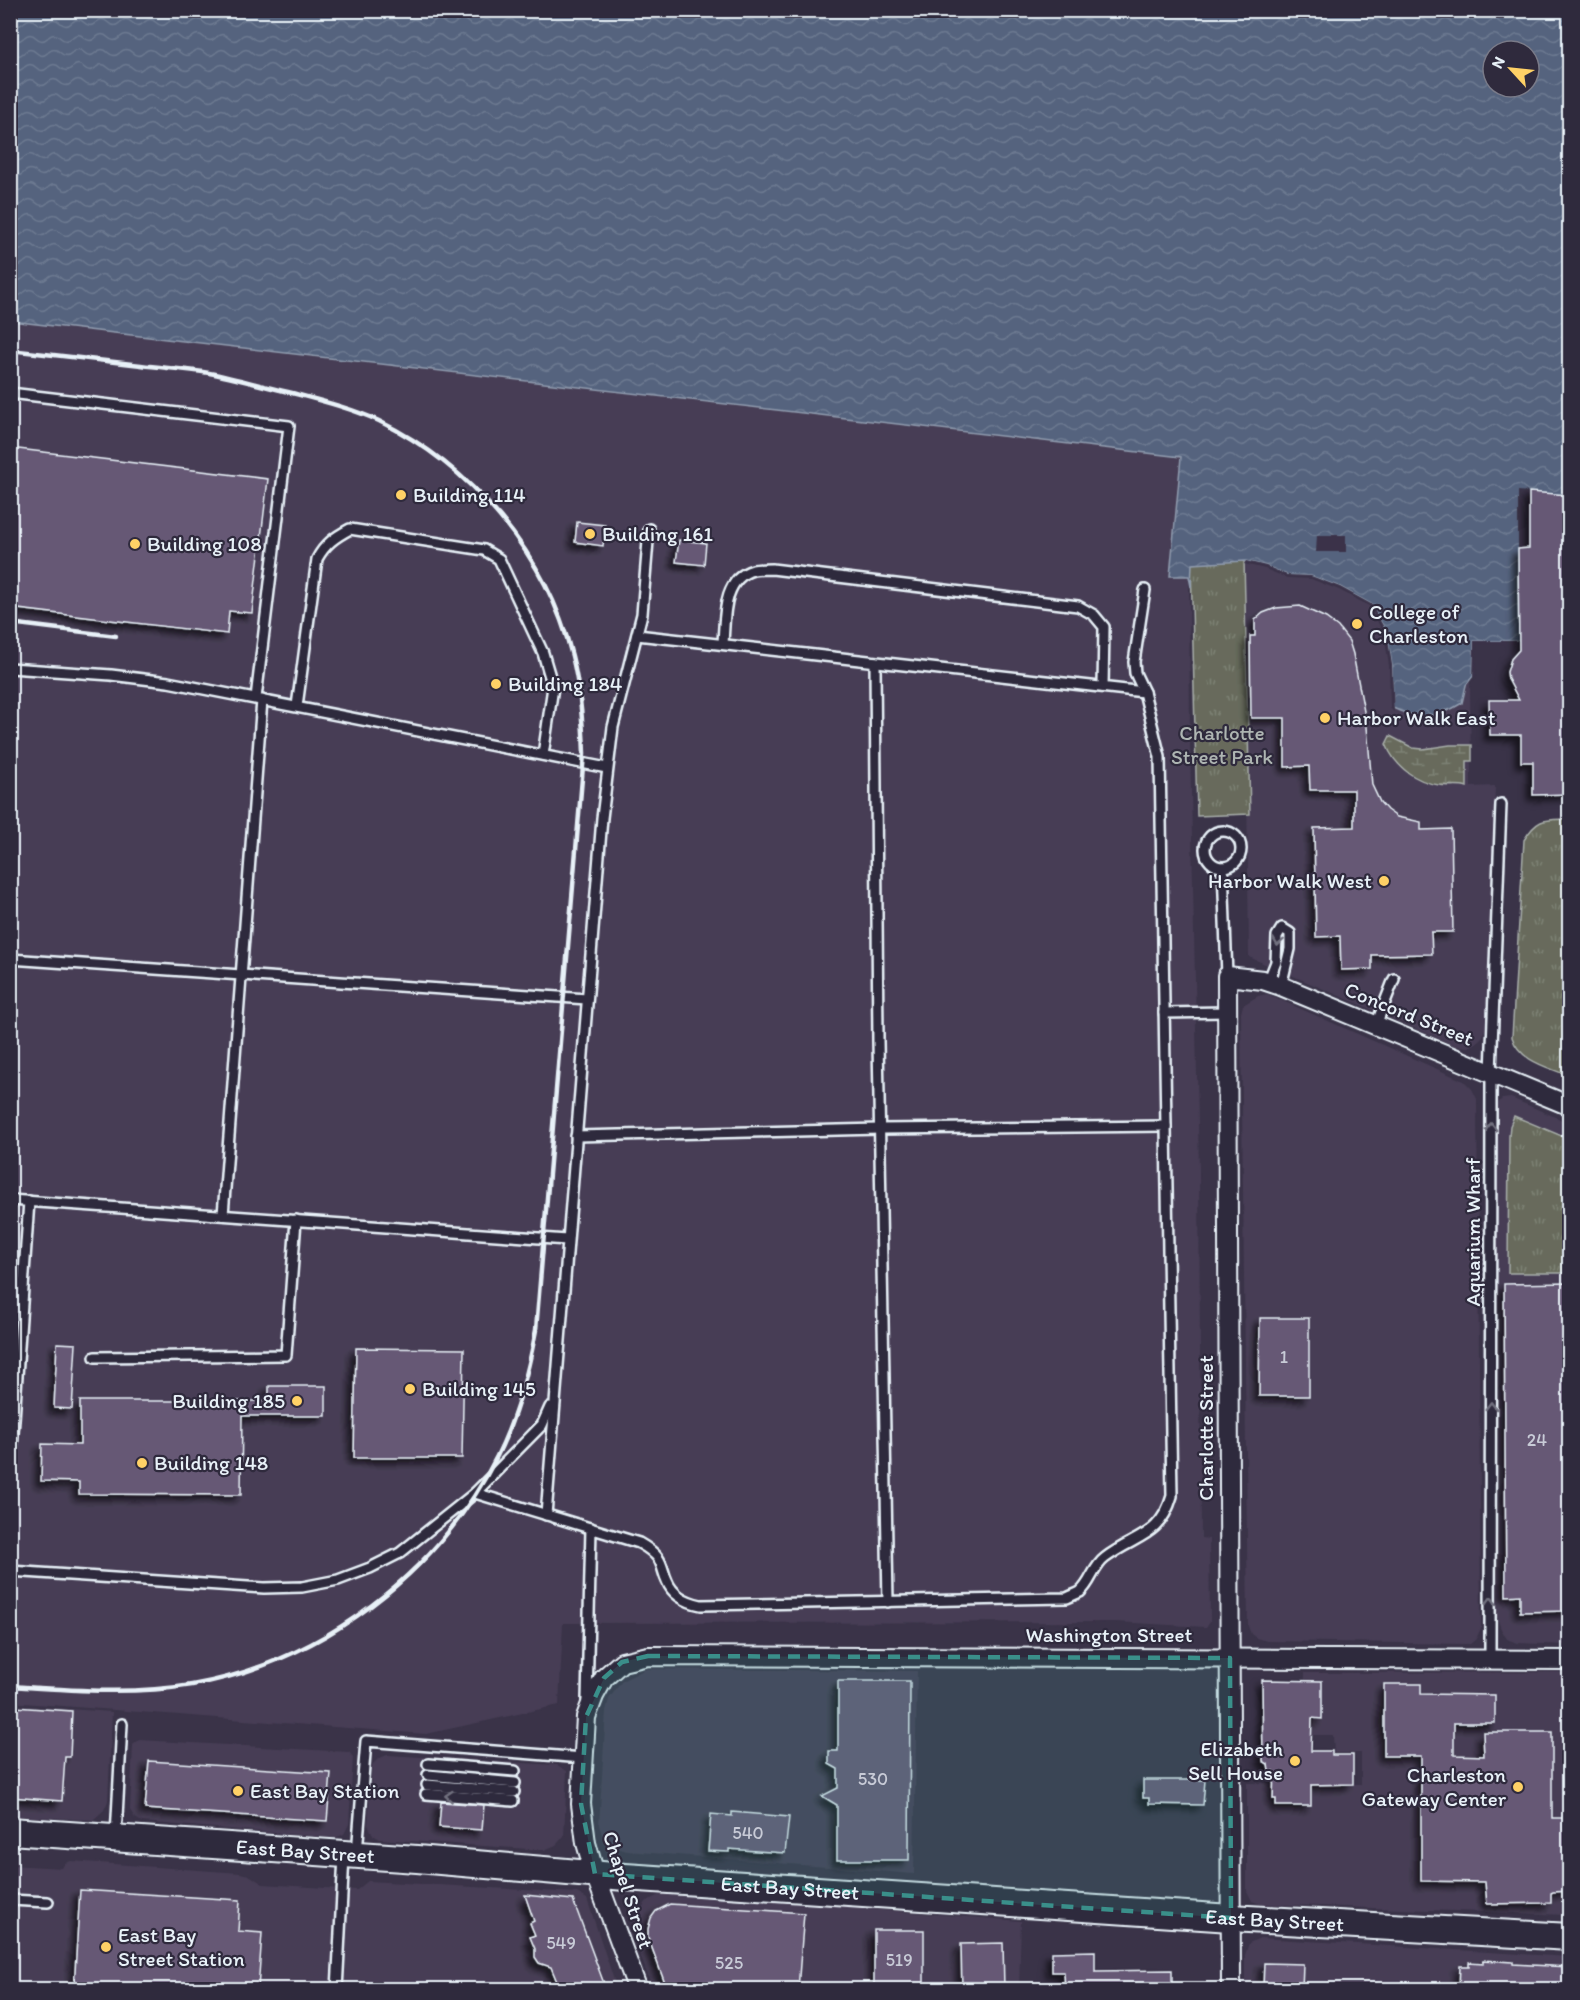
<svg xmlns="http://www.w3.org/2000/svg" width="1580" height="2000" viewBox="0 0 1580 2000" font-family="Itim,sans-serif">
<style>
.built{fill:#473e55}
.grass{fill:url(#grass-tufts);stroke:#a8aeaa;stroke-width:1.5}
.wetland{fill:url(#wetland-marsh);stroke:#a8aeaa;stroke-width:1.5}
.water{fill:url(#water-waves);stroke:#909caf;stroke-width:1.5;fill-rule:evenodd}
.pier{fill:#3a3348}
.building{fill:#665874;stroke:#e8f1f8;stroke-width:1.5;filter:url(#shadow)}
.lines{fill:none;stroke-linecap:round;stroke-linejoin:round}
.service-casing{stroke:#e8f1f8;stroke-width:14}
.minor-casing{stroke:#e8f1f8;stroke-width:22}
.secondary-casing{stroke:#e8f1f8;stroke-width:30}
.service{stroke:#2f2a3d;stroke-width:9}
.minor{stroke:#2f2a3d;stroke-width:18}
.secondary{stroke:#2f2a3d;stroke-width:26}
.rail{stroke:#e8f1f8;stroke-width:4.5}
.oneway{stroke:#70707e}
.marked{fill:#3a8f8a;fill-opacity:0.2;stroke:#3a8f8a;stroke-width:4.5;stroke-dasharray:12 8;stroke-linejoin:round}
.poi-dot{fill:#ffd166;stroke:#2f2a3d;stroke-width:2}
.labels{text-anchor:middle;stroke-width:4.5;stroke-linejoin:round;paint-order:stroke}
.number-label{font-size:18px;fill:#c8cbd7}
.poi-label{font-size:21px;fill:#e8f1f8;stroke:#2f2a3d;text-anchor:start}
.park-label{font-size:21px;fill:#aeb5b2;stroke:#2f2a3d}
.street-label{font-size:21px;fill:#e8f1f8;stroke:#2f2a3d}
</style>
<defs>
<pattern id="grass-tufts" width="24" height="20" patternUnits="userSpaceOnUse" patternTransform="scale(1.5)"><rect width="24" height="20" fill="#676b5c"/><path d="M3 7l-1-3M5 7V3M7 7l1-3M15 17l-1-3M17 17v-4M19 17l1-3" fill="none" stroke="#7d8174"/></pattern>
<pattern id="wetland-marsh" width="20" height="14" patternUnits="userSpaceOnUse" patternTransform="scale(1.5)"><rect width="20" height="14" fill="#676b5c"/><path d="M1 5h8M5 5V1M11 12h8M15 12V8" fill="none" stroke="#7d8174"/></pattern>
<pattern id="water-waves" width="16" height="10" patternUnits="userSpaceOnUse" patternTransform="scale(1.5)"><rect width="16" height="10" fill="#55637e"/><path d="M0 5q4-4 8 0t8 0" fill="none" stroke="#6d7a91"/></pattern>
<filter id="shadow"><feDropShadow dx="-5.5" dy="5.5" stdDeviation="3" flood-color="#0009"/></filter>
</defs>
<rect width="100%" height="100%" fill="#3a3348"/>
<filter id="ink" filterUnits="userSpaceOnUse"><feTurbulence type="fractalNoise" baseFrequency=".0167" numOctaves="2"/><feDisplacementMap in="SourceGraphic" scale="12" xChannelSelector="R" yChannelSelector="G"/><feConvolveMatrix kernelMatrix="1 2 1 2 8 2 1 2 1" color-interpolation-filters="sRGB"/></filter>
<g filter="url(#ink)">
<g class="built">
<polygon points="10,321 1182,457 1170,575 1189,576 1190,744 1199,1170 1201,1538 1209,1539 1210,1621 1206,1627 1116,1622 563,1623 559,1705 426,1734 11,1702"/>
<polygon points="1243,443 1468,462 1471,787 1495,786 1487,1021 1483,1036 1475,1044 1468,1047 1456,1046 1249,957"/>
<polygon points="1267,994 1464,1081 1472,1089 1477,1099 1481,1628 1476,1639 1470,1644 1267,1641 1256,1638 1251,1634 1248,1626 1241,1013 1243,1005 1258,996"/>
<polygon points="1511,1098 1569,1123 1569,1645 1517,1643 1507,1639 1501,1629 1497,1617 1496,1105 1502,1099"/>
<polygon points="646,1669 917,1671 914,1874 627,1851 617,1848 609,1843 602,1835 599,1825 606,1711 609,1699 622,1681"/>
<polygon points="1569,1672 1569,1915 1260,1904 1252,1901 1247,1891 1247,1783 1361,1784 1361,1753 1334,1753 1333,1735 1303,1735 1305,1673"/>
<polygon points="10,1705 112,1712 108,1801 104,1810 93,1820 11,1816"/>
<polygon points="139,1740 349,1752 353,1757 349,1824 344,1834 335,1838 142,1822 135,1818 130,1810 133,1745"/>
<polygon points="387,1755 557,1765 567,1771 564,1836 556,1845 544,1850 380,1839 373,1835 368,1825 372,1765 378,1759"/>
<polygon points="71,1861 240,1873 249,1875 263,1884 357,1890 368,1881 577,1893 587,1899 617,1989 11,1989 10,1865 62,1868 65,1863"/>
<polygon points="671,1893 1021,1921 1019,1989 653,1989 634,1938 633,1924 635,1917 647,1901 657,1896"/>
<polygon points="1260,1938 1569,1957 1569,1989 1245,1990 1245,1955 1249,1943"/>
</g>
<g class="grass">
<polygon points="1191,560 1244,560 1250,814 1197,816"/>
<path d="M1569 819H1570L1569 1076C1548 1067 1519 1061 1512 1037L1524 840C1538 817 1545 820 1569 819Z"/>
<polygon points="1514,1116 1569,1139 1569,1273 1508,1273 1509,1136 1510,1126"/>
</g>
<path class="wetland" d="M1390 736 1413 748 1423 749 1450 745H1472V761H1467V787C1458 784 1449 787 1439 785 1416 782 1395 767 1386 744Z"/>
<path class="water" d="M11 11H1569V594L1531 595V641H1474L1473 676 1466 685 1462 703C1439 718 1417 720 1393 708L1392 665 1387 633 1371 604 1340 587 1311 576 1287 575 1266 566 1246 561 1192 564 1191 587 1189 576H1170L1181 457 11 321ZM1493 51H1529V87H1493Z"/>
<g class="pier">
<polygon points="1518,491 1569,495 1569,544 1529,546 1528,548 1518,549"/>
<polygon points="1317,535 1346,535 1346,552 1316,552"/>
<polygon points="1246,561 1266,566 1287,575 1311,576 1340,587 1371,604 1387,633 1392,665 1394,712 1390,708 1389,666 1384,634 1369,606 1339,590 1311,579 1287,578 1265,569 1244,564"/>
<polygon points="1474,641 1519,641 1519,644 1477,644 1476,676 1473,681"/>
</g>
<g class="building">
<polygon points="10,448 268,479 252,613 229,611 227,634 10,608"/>
<polygon points="1529,492 1569,495 1569,794 1533,795 1533,762 1521,762 1521,735 1490,735 1489,700 1519,700 1508,679 1507,672 1511,659 1519,650 1518,549 1529,548"/>
<polygon points="577,522 605,525 603,546 575,542"/>
<polygon points="679,540 706,543 704,565 676,562"/>
<polygon points="1300,606 1326,618 1338,627 1349,641 1353,654 1367,727 1372,785 1380,802 1387,810 1397,817 1421,822 1421,830 1451,829 1453,932 1431,932 1432,954 1372,955 1372,969 1341,970 1340,936 1316,937 1314,828 1354,827 1354,790 1310,790 1309,766 1285,767 1285,718 1251,718 1250,636 1255,636 1255,620 1263,613 1276,608"/>
<polygon points="1569,1283 1569,1611 1520,1612 1520,1595 1506,1596 1504,1284"/>
<polygon points="1260,1318 1309,1318 1309,1396 1259,1396"/>
<polygon points="57,1343 76,1344 72,1409 54,1408"/>
<polygon points="356,1348 464,1349 462,1458 354,1458"/>
<polygon points="269,1386 326,1386 326,1416 242,1416 241,1495 79,1494 79,1482 41,1481 42,1444 80,1445 80,1401 269,1401"/>
<polygon points="1262,1680 1322,1681 1322,1719 1312,1718 1311,1751 1332,1751 1332,1755 1353,1755 1353,1784 1311,1785 1311,1806 1276,1806 1276,1799 1273,1799 1274,1771 1269,1771 1268,1764 1263,1761"/>
<polygon points="838,1681 910,1681 909,1860 837,1860 837,1805 822,1796 838,1788 838,1769 829,1764 829,1751 838,1751"/>
<polygon points="1384,1684 1421,1684 1421,1694 1495,1695 1495,1723 1454,1723 1454,1755 1484,1756 1483,1732 1552,1732 1552,1818 1569,1818 1569,1891 1553,1892 1551,1893 1551,1903 1487,1904 1485,1882 1421,1881 1421,1756 1384,1756"/>
<polygon points="14,1707 72,1711 70,1757 65,1757 62,1801 11,1797 14,1753 10,1753 10,1749"/>
<polygon points="149,1761 331,1773 327,1821 145,1809"/>
<polygon points="1143,1780 1205,1780 1203,1805 1149,1804 1149,1798 1143,1798"/>
<polygon points="441,1802 484,1805 482,1830 439,1827"/>
<polygon points="732,1812 789,1817 785,1853 729,1849 729,1852 708,1851 711,1814 732,1816"/>
<polygon points="80,1890 240,1900 238,1931 262,1933 258,1989 74,1989"/>
<polygon points="525,1895 573,1900 606,1989 560,1989 551,1967 539,1963 535,1957 535,1949 530,1937 535,1935 530,1923 534,1921"/>
<polygon points="670,1904 804,1913 798,1989 667,1989 648,1937 648,1929 651,1918 656,1911"/>
<rect x="874" y="1930" width="50" height="59"/>
<polygon points="1003,1943 1004,1989 962,1989 961,1944"/>
<polygon points="1095,1951 1095,1971 1172,1970 1172,1989 1065,1989 1064,1972 1052,1972 1052,1952"/>
<polygon points="1483,1960 1513,1962 1513,1964 1569,1967 1569,1989 1459,1989 1460,1966 1469,1966 1469,1962 1483,1963"/>
<polygon points="1264,1963 1303,1964 1302,1989 1263,1989"/>
</g>
<g class="lines">
<g class="service-casing">
<g id="service">
<polyline points="10,393 289,426 256,698"/>
<polyline points="637,635 1144,692"/>
<path d="M723 643C725 618 722 579 753 570 759 569 766 569 772 569L1078 606 1094 615 1104 627 1103 687"/>
<polyline points="875,662 878,1041 888,1602"/>
<polyline points="10,668 111,675 168,682 607,768"/>
<path d="M297 706 317 559C325 544 335 537 350 529L484 550 499 559 543 653 553 687 543 755"/>
<circle cx="1223" cy="849" r="18"/>
<polyline points="1223,867 1227,976"/>
<polyline points="10,959 587,999"/>
<polyline points="1268,982 1276,962 1277,936 1282,928 1290,933 1290,949 1281,986"/>
<polyline points="1164,1013 1227,1012"/>
<polyline points="1376,1025 1394,979"/>
<polyline points="576,1136 880,1129 1166,1126"/>
<polyline points="10,1200 567,1240"/>
<polyline points="223,1215 262,700"/>
<polyline points="95,1357 286,1355 296,1220"/>
<polyline points="10,1478 29,1201"/>
<path d="M475 1493 639 1543C646 1547 653 1551 658 1558 663 1565 663 1573 667 1581 673 1596 686 1602 701 1605L1067 1598C1071 1596 1076 1594 1080 1592 1091 1583 1093 1567 1105 1558 1135 1535 1160 1538 1172 1496L1160 757 1144 692 1135 673 1134 662 1145 590"/>
<polyline points="546,1515 602,818 613,727 642,614 649,529"/>
<polyline points="10,1571 264,1588 302,1587 338,1580 370,1568 400,1553 475,1493 542,1425 550,1407"/>
<polyline points="1490,1660 1491,1073 1501,804"/>
<polyline points="587,1700 591,1528"/>
<polyline points="428,1764 515,1771"/>
<polyline points="428,1775 515,1783"/>
<polyline points="427,1785 514,1792"/>
<polyline points="426,1794 513,1801"/>
<polyline points="116,1836 122,1724"/>
<polyline points="357,1853 366,1741 583,1758"/>
<polyline points="10,1900 48,1902"/>
<polyline points="337,1990 344,1856"/>
</g>
</g>
<g class="minor-casing">
<g id="minor">
<polyline points="638,1990 595,1874 586,1843 581,1804 586,1717 594,1696 604,1678 622,1662 648,1656 1570,1660"/>
<polyline points="1231,1990 1227,976 1263,980 1281,986 1570,1106"/>
</g>
</g>
<g class="secondary-casing">
<g id="secondary">
<path id="s1" d="M10 1831 417 1859 625 1877 1231 1918 1570 1937"/>
</g>
</g>
<use href="#service" class="service"/>
<use href="#minor" class="minor"/>
<use href="#secondary" class="secondary"/>
<g class="rail">
<path d="M10 350C54 355 98 360 141 365 164 368 186 369 209 373 235 378 262 386 288 392 318 400 351 408 379 421 471 466 547 555 572 656 580 688 583 721 584 754L536 1330C528 1373 517 1416 497 1456 439 1573 321 1662 192 1685 132 1695 71 1690 10 1686"/>
<polyline points="10,623 116,636"/>
</g>
</g>
<defs><path id="oneway-chevron" d="M-2-3.5L2.5 0L-2 3.5" fill="none" stroke-width="1.6" stroke-linecap="round" stroke-linejoin="round" transform="scale(1.5)"/></defs>
<g class="oneway">
<use href="#oneway-chevron" transform="translate(1278 942) rotate(98)"/>
<use href="#oneway-chevron" transform="translate(1491 1127) rotate(-90)"/>
<use href="#oneway-chevron" transform="translate(1491 1406) rotate(-90)"/>
<use href="#oneway-chevron" transform="translate(1491 1601) rotate(-90)"/>
<use href="#oneway-chevron" transform="translate(449 1796) rotate(-176)"/>
</g>
</g>
<path class="marked" d="M648 1656 1230 1658 1231 1918 595 1874 581 1804 586 1717 604 1678 622 1662Z"/>
<g class="poi-dot">
<circle cx="401" cy="495" r="6"/>
<circle cx="590" cy="534" r="6"/>
<circle cx="135" cy="544" r="6"/>
<circle cx="1357" cy="624" r="6"/>
<circle cx="496" cy="684" r="6"/>
<circle cx="1325" cy="718" r="6"/>
<circle cx="1384" cy="881" r="6"/>
<circle cx="410" cy="1389" r="6"/>
<circle cx="297" cy="1401" r="6"/>
<circle cx="142" cy="1463" r="6"/>
<circle cx="1295" cy="1761" r="6"/>
<circle cx="1518" cy="1787" r="6"/>
<circle cx="238" cy="1791" r="6"/>
<circle cx="106" cy="1947" r="6"/>
</g>
<g class="labels">
<g class="number-label">
<text x="1284" y="1363">1</text>
<text x="1537" y="1446">24</text>
<text x="873" y="1785">530</text>
<text x="748" y="1839">540</text>
<text x="561" y="1949">549</text>
<text x="899" y="1966">519</text>
<text x="729" y="1969">525</text>
</g>
<g class="poi-label">
<text x="413" y="502">Building 114</text>
<text x="602" y="541">Building 161</text>
<text x="147" y="551">Building 108</text>
<text x="1369" y="619">College of<tspan x="1369" dy="24">Charleston</tspan></text>
<text x="508" y="691">Building 184</text>
<text x="1337" y="725">Harbor Walk East</text>
<text x="1372" y="888" text-anchor="end">Harbor Walk West</text>
<text x="422" y="1396">Building 145</text>
<text x="285" y="1408" text-anchor="end">Building 185</text>
<text x="154" y="1470">Building 148</text>
<text x="1283" y="1756" text-anchor="end">Elizabeth<tspan x="1283" dy="24">Sell House</tspan></text>
<text x="1506" y="1782" text-anchor="end">Charleston<tspan x="1506" dy="24">Gateway Center</tspan></text>
<text x="250" y="1798">East Bay Station</text>
<text x="118" y="1942">East Bay<tspan x="118" dy="24">Street Station</tspan></text>
</g>
<g class="park-label">
<text x="1222" y="740">Charlotte<tspan x="1222" dy="24">Street Park</tspan></text>
</g>
<g class="street-label">
<text transform="translate(1409 1014) rotate(22)" y="7">Concord Street</text>
<text transform="translate(1473 1232) rotate(-90)" y="7">Aquarium Wharf</text>
<text transform="translate(1206 1428) rotate(-90)" y="7">Charlotte Street</text>
<text x="1109" y="1642">Washington Street</text>
<text dy="7" stroke="none"><textPath href="#s1" startOffset="296">East Bay Street</textPath></text>
<text dy="7" stroke="none"><textPath href="#s1" startOffset="782">East Bay Street</textPath></text>
<text transform="translate(628 1890) rotate(72)" y="7">Chapel Street</text>
<text dy="7" stroke="none"><textPath href="#s1" startOffset="1268">East Bay Street</textPath></text>
</g>
</g>
<rect width="1580" height="2000" fill="none" stroke="#2f2a3d" stroke-width="36"/>
<rect x="18" y="18" width="1544" height="1964" fill="none" stroke="#e8f1f8" stroke-width="2" filter="url(#ink)"/>
<g transform="translate(1511 69) rotate(297)"><circle r="28" fill="#2f2a3d" stroke="#797a88" stroke-width="1.5"/>
<path d="M0-4.5L10 22L0 15L-10 22Z" fill="#ffd166"/>
<text y="-9" font-size="16" font-weight="bold" text-anchor="middle" fill="#e8f1f8">N</text>
</g>
</svg>
